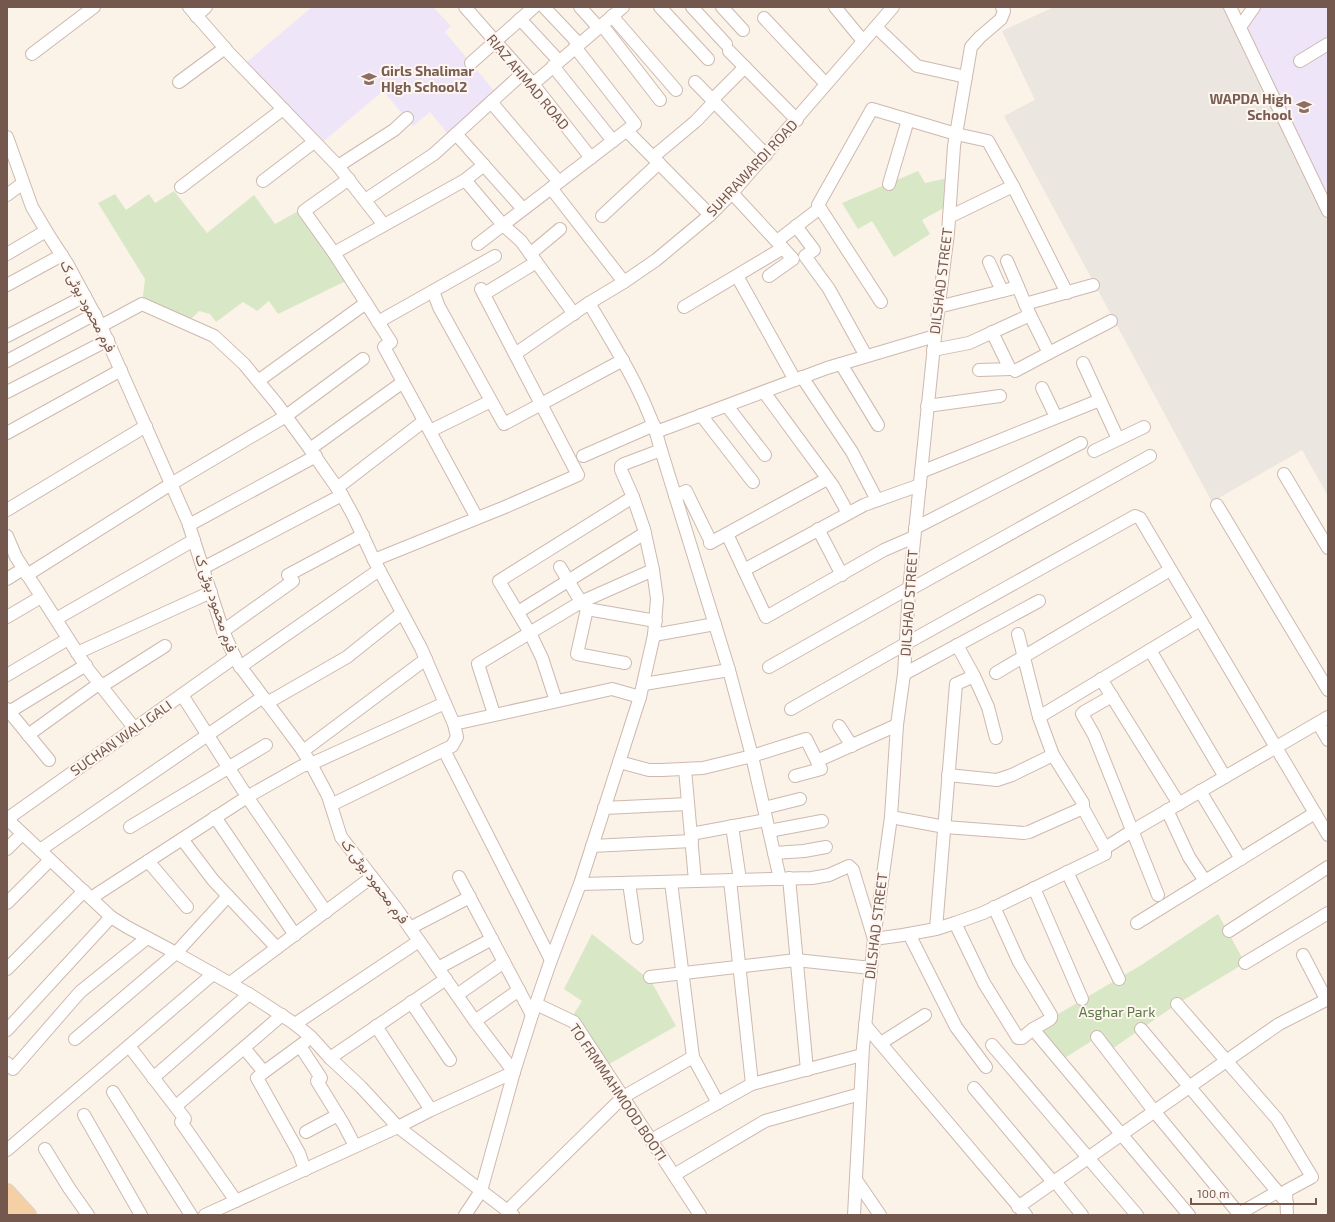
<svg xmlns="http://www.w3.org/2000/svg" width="1335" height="1222" viewBox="0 0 1335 1222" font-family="'Exo 2',Vazirmatn,sans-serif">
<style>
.industrial{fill:#ece6e1}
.education{fill:#efe5f8}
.green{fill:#d8e8c7}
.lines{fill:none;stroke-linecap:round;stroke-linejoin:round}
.minor-casing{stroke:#cdb9af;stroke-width:14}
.major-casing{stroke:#d8d0cd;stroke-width:18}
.minor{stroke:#fff;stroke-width:12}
.major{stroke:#f5d0a5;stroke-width:16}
.labels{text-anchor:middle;stroke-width:4;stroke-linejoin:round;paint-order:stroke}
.education-label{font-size:14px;font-weight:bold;fill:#785e54;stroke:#fef6ef;text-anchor:start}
.street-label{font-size:14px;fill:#74584e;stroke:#fef6ef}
.park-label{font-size:14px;fill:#5a7946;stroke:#fef6ef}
</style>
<rect width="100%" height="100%" fill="#fbf2e8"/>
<polygon class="industrial" points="1054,7 1232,7 1328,211 1328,496 1302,450 1212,502 1004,116 1035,100 1002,31"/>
<g class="education">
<polygon points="312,7 433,7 451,26 445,32 497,94 451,138 430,112 413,126 383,91 318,146 242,66"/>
<polygon points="1253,7 1328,7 1328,189 1320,193 1241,24"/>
</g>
<g class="green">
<polygon points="918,171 925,183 952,177 949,205 922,220 930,234 894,257 872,221 858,229 842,203"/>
<polygon points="174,191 207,233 254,195 275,224 302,209 354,277 278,314 269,301 257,311 243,302 216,322 210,314 199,311 186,324 142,304 145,279 98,203 115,194 126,210 149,194 155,203"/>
<polygon points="1218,914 1245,963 1177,1004 1112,1049 1101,1035 1060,1061 1033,1029 1143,964"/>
<polygon points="592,934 651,981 676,1026 604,1067 570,1020 582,1001 564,989"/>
</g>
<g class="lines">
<g class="minor-casing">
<g id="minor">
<polyline points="189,7 230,54 338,166 384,225"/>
<polyline points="465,7 533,84 591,158"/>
<polyline points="544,7 579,44"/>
<polyline points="580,7 598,27"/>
<polyline points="660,7 708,59"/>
<polyline points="692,7 726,44"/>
<polyline points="722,7 743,30"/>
<polyline points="835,7 863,41"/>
<polyline points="1230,7 1328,211"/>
<polyline points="196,16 206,7"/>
<polyline points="612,16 676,90"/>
<polyline points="764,18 826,84"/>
<polyline points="520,19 559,61"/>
<polyline points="602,25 660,100"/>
<polyline points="876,27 917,66 966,77"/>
<polyline points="1240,27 1254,7"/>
<polyline points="729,51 797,120"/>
<polyline points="32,54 94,7"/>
<polyline points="1300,61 1328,44"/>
<polyline points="471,63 534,7"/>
<polyline points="553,66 613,141"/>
<polyline points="179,82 225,48"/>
<polyline points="695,82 766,155"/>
<polyline points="533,84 623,7"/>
<polyline points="712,100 745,67"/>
<polyline points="491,102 559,182"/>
<polyline points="627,131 710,215"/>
<polyline points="456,134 523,209"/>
<polyline points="7,137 32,207 48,234 68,265 101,326 188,522 223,631 237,662 301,748 311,764 328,796 341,837 396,908 475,1021 514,1072"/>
<polyline points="653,157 696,121 714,102"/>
<polyline points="338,166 394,130 407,118"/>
<polyline points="349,179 304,211 334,253 391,342 384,347 477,518"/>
<polyline points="465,180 503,225 521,241 574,314"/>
<polyline points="263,181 314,142"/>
<polyline points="889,184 908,120"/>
<polyline points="181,187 283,109"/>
<polyline points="551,188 624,282"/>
<polyline points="732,193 793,259 769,276"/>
<polyline points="7,195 23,183"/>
<polyline points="365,200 434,154 523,73"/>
<polyline points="602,216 659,163"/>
<polyline points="949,217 1013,186"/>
<polyline points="796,226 814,250 805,256 829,289 866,356"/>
<polyline points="777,241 820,208"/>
<polyline points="478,244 635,124 575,47"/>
<polyline points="334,253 465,180 484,165"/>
<polyline points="7,254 46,231"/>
<polyline points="530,254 560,229"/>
<polyline points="989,262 1002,291"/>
<polyline points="737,276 795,380"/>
<polyline points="7,285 62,255"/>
<polyline points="433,291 495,256"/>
<polyline points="484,294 530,266"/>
<polyline points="881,302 818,205 872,109 956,134 988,141 1013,186 1067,293"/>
<polyline points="1025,304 1093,285"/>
<polyline points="684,307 783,248"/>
<polyline points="938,307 1018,287"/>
<polyline points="1030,315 1049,353 1111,321"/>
<polyline points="378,322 433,291 439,307 504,424 623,360"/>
<polyline points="101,326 142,304 214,336 244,364 277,404 310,449 342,495 354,517 374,560 421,648 454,724 457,737 452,746 331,805"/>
<polyline points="7,336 85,296"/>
<polyline points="933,350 969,343 1030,315 1007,261"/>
<polyline points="515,354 589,303 624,282 656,260 710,215 732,193 893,7"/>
<polyline points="7,361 95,314"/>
<polyline points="1083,363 1118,439"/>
<polyline points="841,364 878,425"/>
<polyline points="979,370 1010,369 992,332"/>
<polyline points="1015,371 1049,353"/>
<polyline points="802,377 852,452 877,500"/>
<polyline points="258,381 366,303"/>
<polyline points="1042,388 1056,417"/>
<polyline points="7,392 108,340"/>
<polyline points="764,392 833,486 848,513"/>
<polyline points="727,406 765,455"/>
<polyline points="927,406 1000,396"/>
<polyline points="701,415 753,482"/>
<polyline points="430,431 491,401"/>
<polyline points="656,432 827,368 935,336"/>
<polyline points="7,433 121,370"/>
<polyline points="310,449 403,382"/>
<polyline points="661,450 729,670 752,756 780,879"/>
<polyline points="1094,451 1144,427"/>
<polyline points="583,456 654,425"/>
<polyline points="921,472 1100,400"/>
<polyline points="1284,474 1328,548"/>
<polyline points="337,488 424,421"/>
<polyline points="675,496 686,491 711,542"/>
<polyline points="1217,505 1328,690"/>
<polyline points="7,510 146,426"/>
<polyline points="189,525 316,456"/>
<polyline points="915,528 1081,443"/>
<polyline points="818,529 842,575"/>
<polyline points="727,534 766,617 884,550 914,537"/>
<polyline points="7,536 16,557 87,668 135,729"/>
<polyline points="710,543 827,479"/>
<polyline points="374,560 505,507 578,475 481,289"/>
<polyline points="560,567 581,602 587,609 656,621"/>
<polyline points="203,568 342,495"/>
<polyline points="744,570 864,505 920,485"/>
<polyline points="27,575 171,484 286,416 363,359"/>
<polyline points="7,579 23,569"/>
<polyline points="909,590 1150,456"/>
<polyline points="587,609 577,654 625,663"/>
<polyline points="518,612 645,533"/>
<polyline points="7,617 41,597"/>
<polyline points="56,619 194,540"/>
<polyline points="223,631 293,581 288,575 363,535"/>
<polyline points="1018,634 1039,717 1053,755 1083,803 1083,808 1105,848"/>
<polyline points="654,635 715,624"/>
<polyline points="1150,650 1225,777"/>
<polyline points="77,653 211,592"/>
<polyline points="240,667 379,570"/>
<polyline points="769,667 909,588"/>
<polyline points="996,673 1170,570"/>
<polyline points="904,674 1039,601"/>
<polyline points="7,675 68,639"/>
<polyline points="974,676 988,707 996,738"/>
<polyline points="1101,679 1179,804"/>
<polyline points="644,684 729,670"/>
<polyline points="102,686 165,646"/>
<polyline points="182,695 250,801 326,912"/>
<polyline points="1112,696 1084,712 1082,714 1094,735 1158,895"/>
<polyline points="556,701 542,658 530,633 499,581 633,497"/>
<polyline points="267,703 347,657 402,613"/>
<polyline points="7,709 49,760"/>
<polyline points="791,709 907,643 1135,516 1140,518 1328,835"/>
<polyline points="9,712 86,665"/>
<polyline points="494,714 478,664 581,602 653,570"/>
<polyline points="1039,717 1200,620"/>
<polyline points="1318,723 1328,740"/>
<polyline points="454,724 612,689 640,697"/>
<polyline points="839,726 852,746"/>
<polyline points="28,735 100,683"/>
<polyline points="444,750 551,960"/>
<polyline points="303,751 426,659"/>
<polyline points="619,762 649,770 662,770 703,768 752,756 806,739 817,761 897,725"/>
<polyline points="685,769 695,881"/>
<polyline points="948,775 997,780 1012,775 1053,755"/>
<polyline points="795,776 821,769 817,761"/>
<polyline points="1200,791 1241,859"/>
<polyline points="604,808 688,804"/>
<polyline points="764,808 800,799"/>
<polyline points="1167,810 1189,857 1205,881"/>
<polyline points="215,817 295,935"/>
<polyline points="891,817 945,827 1024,833 1029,832 1083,808"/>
<polyline points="7,819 111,917 127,927 176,953 249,994 295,1024 311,1037 330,1058 361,1087 398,1127 513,1215"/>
<polyline points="7,819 235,657"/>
<polyline points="732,826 740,880"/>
<polyline points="130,827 266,745"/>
<polyline points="769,831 822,821"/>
<polyline points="691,834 766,820"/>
<polyline points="182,839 213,880 277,948"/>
<polyline points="592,846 692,841"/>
<polyline points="7,849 22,834"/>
<polyline points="40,850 263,697"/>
<polyline points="774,853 804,851 826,847"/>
<polyline points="148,861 187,907"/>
<polyline points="1067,872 1119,979"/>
<polyline points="459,877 532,1015"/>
<polyline points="789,878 807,1070"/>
<polyline points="730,880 752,1084"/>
<polyline points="671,882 693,1057 718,1103"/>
<polyline points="629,883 637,938"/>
<polyline points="580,884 812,878 829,875 849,866 853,870 874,939 903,935 936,929 955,923 983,913 1105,854 1105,848 1132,831 1328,717"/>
<polyline points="1034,888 1082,999"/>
<polyline points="91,898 247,797 302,766 311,764 445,703"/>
<polyline points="7,903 50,860"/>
<polyline points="994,907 1019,962 1051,1015 1051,1018 1049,1020 1033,1029 1189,1215"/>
<polyline points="955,923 984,983 1018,1038 1022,1038 1033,1029"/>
<polyline points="1137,923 1315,813"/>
<polyline points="410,928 470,897"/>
<polyline points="936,929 956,684 974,676 957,645"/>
<polyline points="1229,931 1328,867"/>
<polyline points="909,934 956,1027 986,1067"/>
<polyline points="1303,955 1326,999"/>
<polyline points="1245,963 1328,913"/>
<polyline points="438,968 492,939"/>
<polyline points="7,969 84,891"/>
<polyline points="650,977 796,960 871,968"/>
<polyline points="230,983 372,877"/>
<polyline points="457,995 504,962"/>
<polyline points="411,1002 450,1060"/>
<polyline points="536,1004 574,1022 700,1215"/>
<polyline points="1177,1004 1277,1119 1312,1177 1286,1191 1287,1215"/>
<polyline points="475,1021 519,990"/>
<polyline points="295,1024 419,941"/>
<polyline points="865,1025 1026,1215"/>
<polyline points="376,1026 431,1110"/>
<polyline points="1141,1029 1287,1203"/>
<polyline points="7,1030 111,917"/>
<polyline points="1097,1037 1154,1111 1240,1215"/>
<polyline points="75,1039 176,953 228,896"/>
<polyline points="881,1043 925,1015"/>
<polyline points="992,1045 1137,1215"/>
<polyline points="129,1046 185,1119 181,1122 236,1201"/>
<polyline points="300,1046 321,1078 317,1081 344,1125 355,1146"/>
<polyline points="244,1048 264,1072 305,1042"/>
<polyline points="330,1058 446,979"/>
<polyline points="7,1063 13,1069 80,992 147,938"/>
<polyline points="264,1072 257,1078 299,1153 305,1170"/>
<polyline points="153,1078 249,994"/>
<polyline points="974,1088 1053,1182 1058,1185 1082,1215"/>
<polyline points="113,1092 191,1215"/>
<polyline points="176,1106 282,1015"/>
<polyline points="84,1115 141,1215"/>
<polyline points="306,1132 338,1115"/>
<polyline points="651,1140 752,1084 862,1055"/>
<polyline points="45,1149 69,1188 88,1215"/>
<polyline points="7,1150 213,974"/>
<polyline points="674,1175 765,1121 860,1094"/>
<polyline points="856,1180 880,1215"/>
<polyline points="1018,1207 1279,1024 1328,999"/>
<polyline points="507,1211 623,1097 693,1057"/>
<polyline points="205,1215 398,1127 431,1110 514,1072"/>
<path d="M465 1215 481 1191 514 1072 532 1015 551 960 580 884 640 697 654 635 657 599 653 570 644 529 633 497 621 470V466L624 464 661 450C648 398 616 349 589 303"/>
<polyline points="854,1215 863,1047 874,939 891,817 897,725 904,674 909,590 935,336 948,233 954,146 971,47 980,37 1001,19 1004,11 1002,7"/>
<polyline points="1237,1215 1277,1192"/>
</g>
</g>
<g class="major-casing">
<g id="major">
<polyline points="7,1192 28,1215"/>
<polyline points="7,1214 8,1215"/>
</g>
</g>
<use href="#minor" class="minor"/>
<use href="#major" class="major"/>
</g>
<defs>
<g id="school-bare" transform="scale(1.2)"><path d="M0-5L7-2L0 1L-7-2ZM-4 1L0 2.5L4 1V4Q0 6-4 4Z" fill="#8d6e63" stroke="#fef6ef" stroke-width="2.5" paint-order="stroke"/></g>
</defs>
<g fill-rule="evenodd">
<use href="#school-bare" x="369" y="79"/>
<use href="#school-bare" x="1304" y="107"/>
</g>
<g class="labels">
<g class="education-label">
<text x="381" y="76">Girls Shalimar<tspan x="381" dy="16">HIgh School2</tspan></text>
<text x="1292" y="104" text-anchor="end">WAPDA High<tspan x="1292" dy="16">School</tspan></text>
</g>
<g class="street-label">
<text transform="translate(528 82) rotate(50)" y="5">RIAZ AHMAD ROAD</text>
<text transform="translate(752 168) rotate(-47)" y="5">SUHRAWARDI ROAD</text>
<text transform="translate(941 281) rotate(-83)" y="5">DILSHAD STREET</text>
<text transform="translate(88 306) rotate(62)" y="5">فرم محمود بوٹی ک</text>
<text transform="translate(216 603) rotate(71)" y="5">فرم محمود بوٹی ک</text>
<text transform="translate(909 603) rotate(-86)" y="5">DILSHAD STREET</text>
<text transform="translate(121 738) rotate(-35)" y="5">SUCHAN WALI GALI</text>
<text transform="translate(375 881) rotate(53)" y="5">فرم محمود بوٹی ک</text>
<text transform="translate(876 926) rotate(-83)" y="5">DILSHAD STREET</text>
<text transform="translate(618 1092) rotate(56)" y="5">TO FRMMAHMOOD BOOTI</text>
</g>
<g class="park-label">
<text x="1117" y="1017">Asghar Park</text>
</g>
</g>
<rect width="1335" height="1222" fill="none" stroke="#74584e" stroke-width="16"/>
<path d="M1191 1198v6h125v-6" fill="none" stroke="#74584e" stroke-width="2"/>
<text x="1197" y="1198" font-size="12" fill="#74584e" stroke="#fef6ef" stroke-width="3" paint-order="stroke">100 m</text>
</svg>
